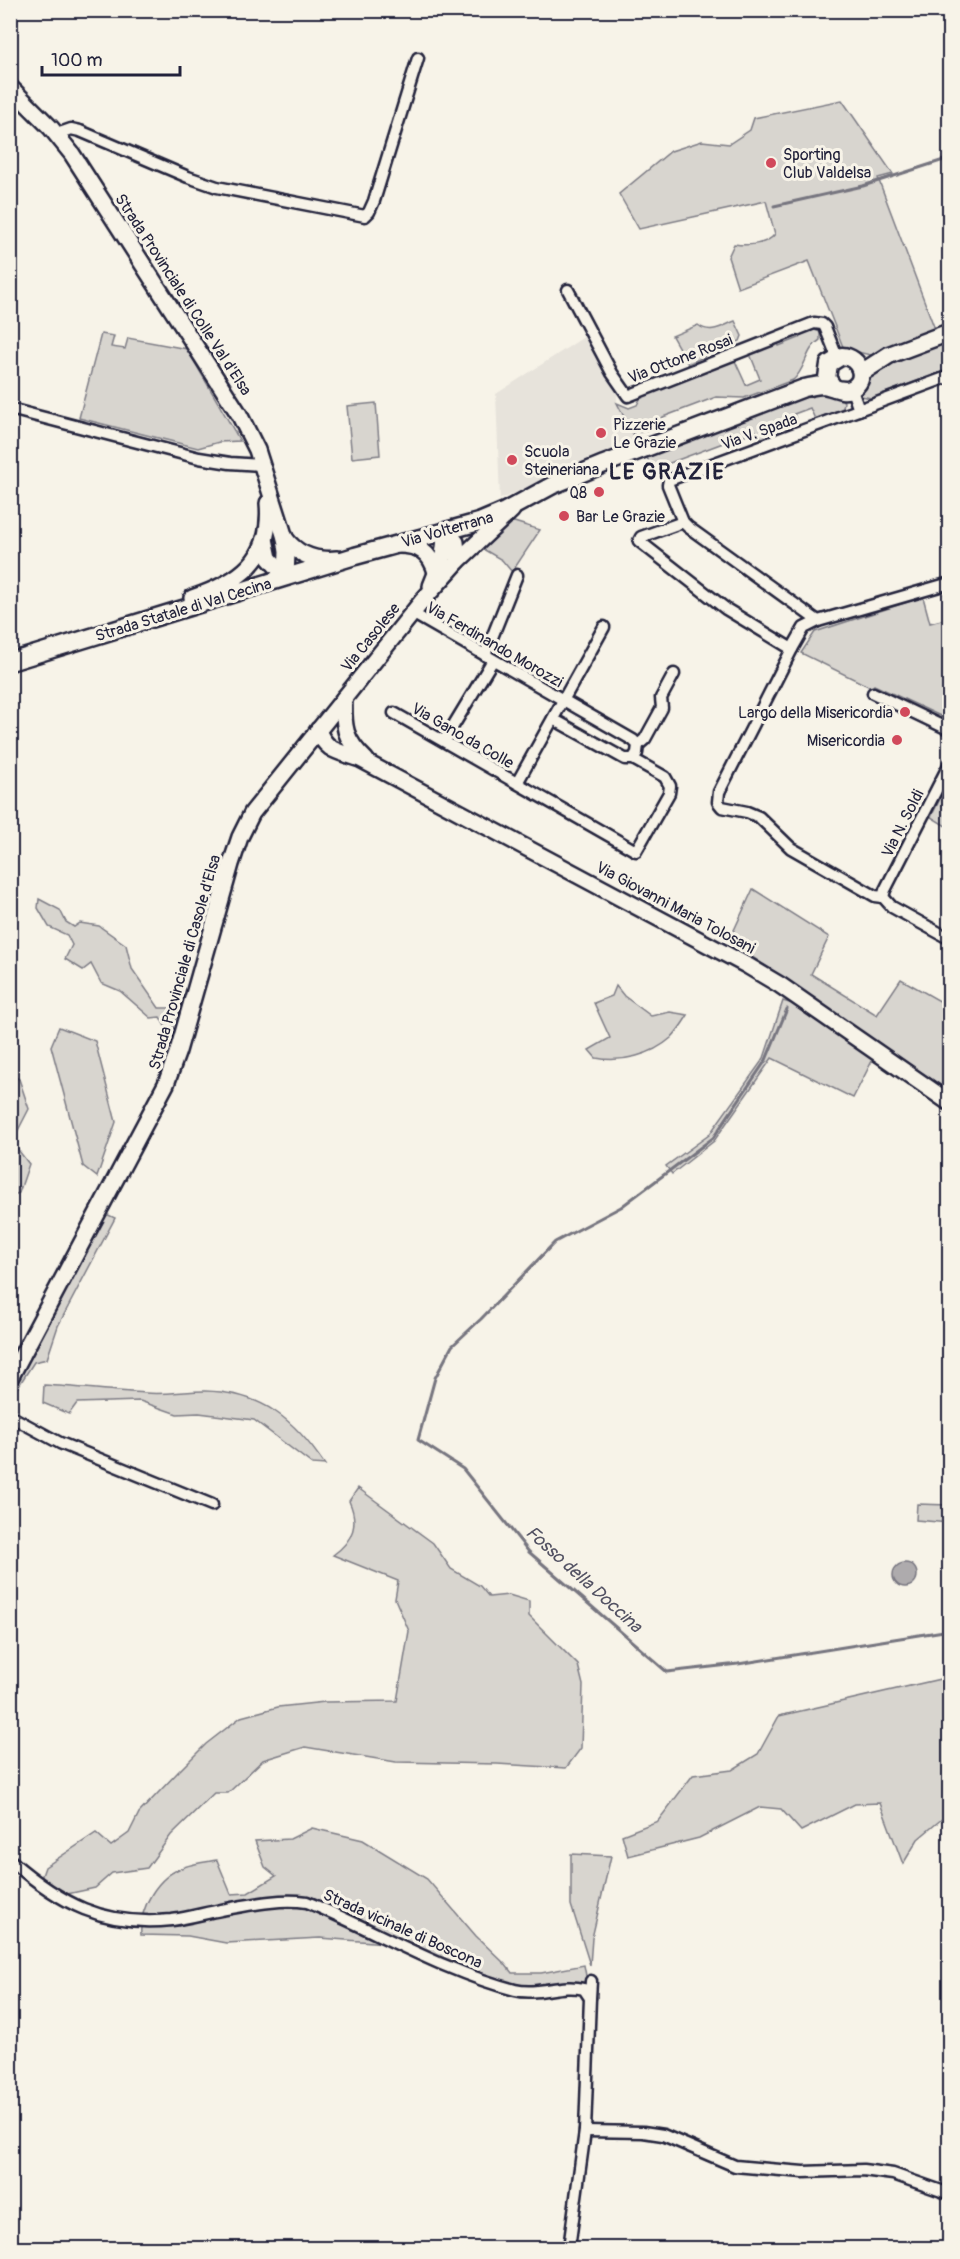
<svg xmlns="http://www.w3.org/2000/svg" width="960" height="2259" viewBox="0 0 960 2259" font-family="Pangolin,sans-serif">
<style>
.built{fill:#e7e3db}
.green{fill:#d8d5cf;stroke:#7d7c85;stroke-width:1.5}
.water{fill:#aeabad;stroke:#76747f;stroke-width:1.5}
.lines{fill:none;stroke-linecap:round;stroke-linejoin:round}
.stream{stroke:#76747f;stroke-width:3}
.street-casing{stroke:#22223b;stroke-width:15}
.secondary-casing{stroke:#22223b;stroke-width:20}
.primary-casing{stroke:#22223b;stroke-width:21}
.street{stroke:#f7f3e8;stroke-width:10}
.secondary{stroke:#f7f3e8;stroke-width:15}
.primary{stroke:#f7f3e8;stroke-width:16}
.poi-dot{fill:#d1495b;stroke:#f7f3e8;stroke-width:2}
.labels{text-anchor:middle;stroke-width:6;stroke-linejoin:round;paint-order:stroke}
.poi-label{font-size:16px;fill:#22223b;stroke:#f7f3e8;text-anchor:start}
.street-label{font-size:16px;fill:#22223b;stroke:#f7f3e8}
.water-label{font-size:18px;font-style:italic;fill:#535263;stroke:#f7f3e8}
.district-label{font-size:22px;font-weight:bold;letter-spacing:1.5px;fill:#22223b;stroke:#f7f3e8}
</style>
<rect width="100%" height="100%" fill="#f7f3e8"/>
<filter id="ink" filterUnits="userSpaceOnUse"><feTurbulence type="fractalNoise" baseFrequency=".0167" numOctaves="2"/><feDisplacementMap in="SourceGraphic" scale="12" xChannelSelector="R" yChannelSelector="G"/><feConvolveMatrix kernelMatrix="1 2 1 2 8 2 1 2 1" color-interpolation-filters="sRGB"/></filter>
<g filter="url(#ink)">
<polygon class="built" points="587,335 617,387 617,403 638,444 500,499 496,394"/>
<g class="green">
<path d="M842 100 893 174 878 178 936 332 874 355C863 355 854 350 843 347L809 261 738 288 728 257 734 244C747 246 767 245 775 234L766 201 639 229 619 194 671 151 702 141 729 144 750 130 754 118Z"/>
<path d="M735 321 742 336 740 341 688 364 672 336 698 325C711 335 722 326 735 321Z"/>
<path d="M812 329 820 332V340C805 349 806 370 793 380L744 398 716 397 663 417 648 430 633 434 617 403 629 408 637 405 642 395 740 356 742 358 735 361 746 385 760 379 750 354 751 352 777 341 779 346 799 338 798 335Z"/>
<polygon points="101,334 114,336 111,347 125,349 128,338 187,349 240,441 219,442 198,448 79,418"/>
<path d="M949 340V369L871 398 861 396C860 390 864 378 869 373 878 364 934 346 949 340Z"/>
<polygon points="814,391 842,399 844,402 843,408 815,419 810,408 794,414 798,425 765,437 761,438 755,431 659,467 651,467 646,455"/>
<polygon points="376,403 380,455 352,458 347,406"/>
<polygon points="511,521 540,530 512,572 502,560 483,549"/>
<polygon points="923,597 930,623 949,618 949,720 874,685 872,688 801,653 815,632"/>
<polygon points="947,785 950,786 949,828 931,817"/>
<polygon points="753,889 829,937 811,974 877,1015 901,979 943,1003 949,1001 949,1091 729,941"/>
<polygon points="39,899 60,910 66,922 74,927 80,923 99,926 126,945 132,969 159,1008 181,1008 179,1021 167,1030 160,1017 151,1018 120,991 101,983 91,964 83,970 65,959 72,945 67,935 49,927 38,908"/>
<path d="M616 986 624 996 651 1016 670 1012 688 1015C683 1023 678 1031 671 1038 652 1055 621 1063 596 1058L589 1050 610 1038 594 1003 612 996Z"/>
<polygon points="783,1001 793,1004 873,1059 853,1098 772,1058 714,1141 672,1174 666,1166 709,1135 764,1058"/>
<polygon points="59,1027 95,1041 116,1122 97,1177 83,1166 51,1046"/>
<polygon points="10,1074 19,1079 29,1109 12,1142 29,1164 19,1193 11,1196"/>
<polygon points="104,1213 115,1218 58,1326 47,1359 34,1362 14,1393 11,1390 11,1387"/>
<path d="M44 1385C78 1387 112 1391 145 1393 165 1395 185 1391 205 1391 262 1392 295 1420 325 1465L312 1464 254 1420 199 1413 177 1414 140 1401 77 1403 69 1414 43 1403Z"/>
<path d="M358 1488 433 1543 451 1569 480 1586 489 1597 509 1595 529 1601V1616L578 1665 583 1685 581 1748 566 1768 497 1764 396 1762 305 1747 263 1760 228 1793H214L171 1835 147 1868 112 1873 95 1888 58 1896 39 1884 45 1867 96 1833 111 1846 129 1833 139 1813 178 1772 206 1744 241 1717 278 1707 325 1702 397 1701 409 1631 395 1599 398 1581 333 1555C354 1540 359 1523 349 1501Z"/>
<polygon points="917,1504 949,1505 949,1523 916,1520"/>
<polygon points="949,1677 949,1813 918,1839 903,1864 880,1803 855,1804 801,1831 781,1809 760,1807 699,1838 628,1856 622,1835 658,1821 693,1775 732,1770 758,1754 779,1716"/>
<path d="M312 1828 363 1840 427 1879 476 1936 505 1964 512 1973H541L584 1965 587 1981 584 1989 518 1991 399 1944 320 1938 226 1943 188 1936 141 1935C139 1908 157 1876 184 1867 194 1863 206 1862 217 1860L231 1894 248 1893 276 1876 265 1867 255 1841 290 1839Z"/>
<polygon points="571,1854 611,1856 592,1938 590,1965 571,1905"/>
</g>
<circle class="water" cx="905" cy="1575" r="12"/>
<g class="lines">
<g class="stream">
<polyline points="774,206 863,186 950,158"/>
<polyline points="787,1009 766,1060 713,1138 621,1207 555,1242 481,1319 452,1346 435,1378 418,1440 463,1469 529,1552 667,1672 738,1664 950,1630"/>
</g>
<g class="street-casing">
<g id="street">
<polyline points="57,134 71,129 80,131 188,177 217,187 365,216 369,212 374,201 418,58"/>
<polyline points="568,290 612,373 628,396 814,323 822,324 825,327 837,357"/>
<polyline points="950,376 669,480 668,485 683,522 688,527 818,621 950,583"/>
<polyline points="850,389 853,393 859,410"/>
<polyline points="10,409 199,458 230,463 261,465"/>
<polyline points="683,522 641,537 639,541 726,609 792,649"/>
<polyline points="412,613 633,740 638,745 637,753 633,759 625,759 553,719"/>
<polyline points="818,621 804,628 792,649 719,792 718,802 722,807 747,812 759,817 791,848 875,896 883,897"/>
<polyline points="485,655 517,575"/>
<polyline points="873,693 950,730"/>
<polyline points="394,713 636,851 669,793 670,786 665,777 633,759"/>
<polyline points="444,741 493,660"/>
<polyline points="638,745 645,739 662,708 661,698 674,674"/>
<polyline points="517,783 604,627"/>
<polyline points="883,897 885,890 950,763"/>
<polyline points="883,897 892,907 950,939"/>
<polyline points="10,1416 60,1443 212,1505"/>
<path d="M10 1860C61 1904 103 1927 172 1920 188 1918 205 1913 221 1910 249 1905 279 1898 307 1902 377 1931 442 1971 515 1990 538 1996 561 1983 584 1989L590 1998 585 2131 569 2248"/>
<polyline points="590,1998 591,1981"/>
<polyline points="585,2131 643,2132 663,2135 735,2166 803,2172 863,2170 893,2174 950,2194"/>
</g>
</g>
<g class="secondary-casing">
<g id="secondary">
<polyline points="10,87 51,128 72,154 239,414 257,450 285,538 287,552 286,577"/>
<polyline points="446,531 456,542 458,561"/>
<path d="M285 538C298 556 316 561 337 559"/>
<polyline points="265,539 269,558 286,577"/>
<path d="M398 545C419 545 430 552 436 572"/>
<polyline points="431,586 443,556 446,531"/>
<path d="M192 598C239 582 273 560 268 503"/>
<path d="M344 698C343 726 344 740 366 760"/>
<path d="M318 730C326 752 339 751 360 759L748 966 780 985 950 1103"/>
<polyline points="10,1378 166,1084 178,1051 231,864 240,837 252,813 423,600 458,561 512,510"/>
</g>
</g>
<g class="primary-casing">
<g id="primary">
<polyline points="861,373 889,355 950,332"/>
<path d="M10 662 355 556 479 522 505 511 553 485 604 464 804 388C810 387 816 385 823 385 833 386 841 393 851 389 869 380 860 357 842 356L829 364 827 378 834 388"/>
</g>
</g>
<use href="#street" class="street"/>
<use href="#secondary" class="secondary"/>
<use href="#primary" class="primary"/>
</g>
</g>
<g class="poi-dot">
<circle cx="771" cy="163" r="6"/>
<circle cx="601" cy="433" r="6"/>
<circle cx="512" cy="460" r="6"/>
<circle cx="599" cy="492" r="6"/>
<circle cx="564" cy="516" r="6"/>
<circle cx="905" cy="712" r="6"/>
<circle cx="897" cy="740" r="6"/>
</g>
<g class="labels">
<g class="poi-label">
<text x="783" y="160">Sporting<tspan x="783" dy="18">Club Valdelsa</tspan></text>
<text x="613" y="430">Pizzerie<tspan x="613" dy="18">Le Grazie</tspan></text>
<text x="524" y="457">Scuola<tspan x="524" dy="18">Steineriana</tspan></text>
<text x="587" y="498" text-anchor="end">Q8</text>
<text x="576" y="522">Bar Le Grazie</text>
<text x="893" y="718" text-anchor="end">Largo della Misericordia</text>
<text x="885" y="746" text-anchor="end">Misericordia</text>
</g>
<g class="street-label">
<text transform="translate(184 294) rotate(57)" y="6">Strada Provinciale di Colle Val d'Elsa</text>
<text transform="translate(680 358) rotate(-21)" y="6">Via Ottone Rosai</text>
<text transform="translate(759 431) rotate(-20)" y="6">Via V. Spada</text>
<text transform="translate(447 529) rotate(-16)" y="6">Via Volterrana</text>
<text transform="translate(183 609) rotate(-17)" y="6">Strada Statale di Val Cecina</text>
<text transform="translate(370 637) rotate(-51)" y="6">Via Casolese</text>
<text transform="translate(495 644) rotate(30)" y="6">Via Ferdinando Morozzi</text>
<text transform="translate(463 735) rotate(30)" y="6">Via Gano da Colle</text>
<text transform="translate(902 823) rotate(-63)" y="6">Via N. Soldi</text>
<text transform="translate(676 907) rotate(28)" y="6">Via Giovanni Maria Tolosani</text>
<text transform="translate(184 962) rotate(-74)" y="6">Strada Provinciale di Casole d'Elsa</text>
<text transform="translate(403 1928) rotate(24)" y="6">Strada vicinale di Boscona</text>
</g>
<g class="water-label">
<text transform="translate(584 1579) rotate(42)" y="6">Fosso della Doccina</text>
</g>
<g class="district-label">
<text x="667" y="479">LE GRAZIE</text>
</g>
</g>
<rect width="960" height="2259" fill="none" stroke="#f7f3e8" stroke-width="36"/>
<rect x="18" y="18" width="924" height="2223" fill="none" stroke="#22223b" stroke-width="2" filter="url(#ink)"/>
<path d="M42 66v9h138v-9" fill="none" stroke="#22223b" stroke-width="3"/>
<text x="51" y="66" font-size="18" fill="#22223b" stroke="#f7f3e8" stroke-width="4.5" paint-order="stroke">100 m</text>
</svg>
